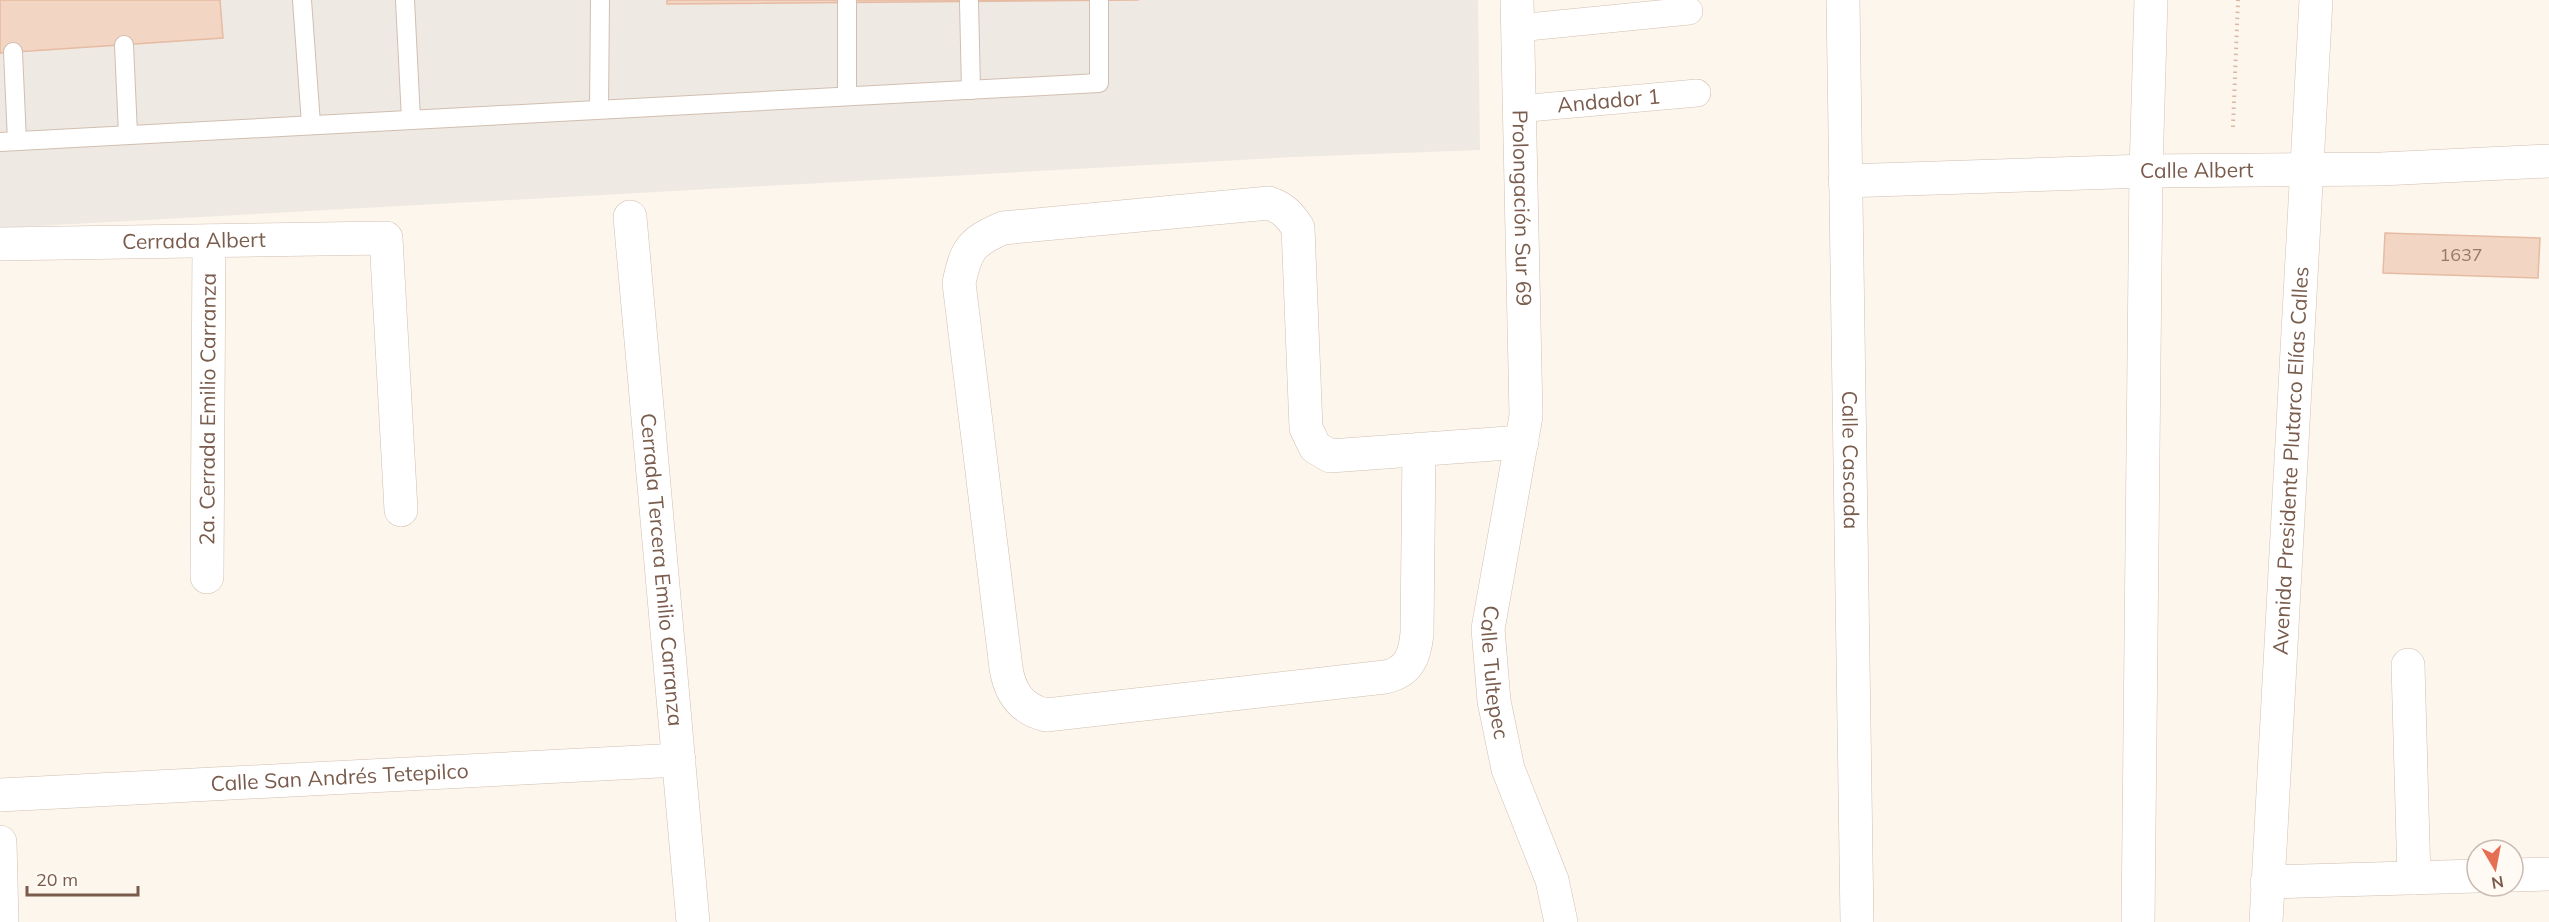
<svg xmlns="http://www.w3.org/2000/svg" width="2549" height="922" viewBox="0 0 2549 922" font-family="Mulish,sans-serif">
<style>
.industrial{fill:#efe9e4}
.building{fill:#f3d5c3;stroke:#e6bba3;stroke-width:1.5}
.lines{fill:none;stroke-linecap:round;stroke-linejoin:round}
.service-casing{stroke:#d1beb0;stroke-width:20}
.pedestrian-casing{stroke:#d1beb0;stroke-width:28}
.minor-casing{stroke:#d1beb0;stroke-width:34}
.secondary-casing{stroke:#d6c0b0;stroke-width:34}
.path{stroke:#d9b8a5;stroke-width:4;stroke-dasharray:1.5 4.5;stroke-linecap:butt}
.service{stroke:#fff;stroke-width:18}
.pedestrian{stroke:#fff;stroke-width:27}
.minor{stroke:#fff;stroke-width:33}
.secondary{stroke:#fff;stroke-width:33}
.labels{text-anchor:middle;stroke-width:6;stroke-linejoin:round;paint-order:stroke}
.number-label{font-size:18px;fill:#987a6a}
.street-label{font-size:21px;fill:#7a5c4d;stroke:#fffaf3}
</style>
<rect width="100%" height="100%" fill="#fdf6ec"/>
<polygon class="industrial" points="0,0 1478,0 1480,150 1295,157 0,228"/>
<g class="building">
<polygon points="0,0 220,0 223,38 0,53"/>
<polygon points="667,0 1139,0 667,4"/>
<polygon points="2385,233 2540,238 2538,278 2383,273"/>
</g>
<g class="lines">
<g class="service-casing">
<g id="service">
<polyline points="302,0 311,124"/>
<polyline points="405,0 411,119"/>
<polyline points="847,2 847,96"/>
<polyline points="969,2 971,90"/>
<polyline points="124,45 128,134"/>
<polyline points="13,52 17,141"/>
<polyline points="599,109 600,0"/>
<polyline points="0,142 1099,83 1099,0"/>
</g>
</g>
<g class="pedestrian-casing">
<g id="pedestrian">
<polyline points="1518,28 1689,11"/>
<path id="s1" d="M1519 109 1697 93"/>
</g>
</g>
<g class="minor-casing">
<g id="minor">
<path id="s2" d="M1517 0 1526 416 1488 629 1494 701 1508 769 1552 880 1561 922"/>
<path id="s3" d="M1843 0 1857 922"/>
<path id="s4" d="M1845 181 2146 171 2381 169 2549 161"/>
<path id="s5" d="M630 217 693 922"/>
<path id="s6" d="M0 244 386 238 401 510"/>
<path d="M1419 449 1417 633C1415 656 1409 672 1385 677L1046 715C1021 709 1010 693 1006 668L959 283C966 249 971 242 1003 228L1269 203C1283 208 1290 215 1298 228L1306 428 1315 447 1330 456 1522 442"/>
<path id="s7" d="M207 577 209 241"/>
<polyline points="2408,665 2414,878"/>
<path id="s8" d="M0 795 679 760"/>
<polyline points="0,842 2,922"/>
<polyline points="2513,875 2549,874"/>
<polyline points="2267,882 2477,876"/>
</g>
</g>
<g class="secondary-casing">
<g id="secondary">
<polyline points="2138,922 2146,171 2151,0"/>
<path id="s9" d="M2266 922 2316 0"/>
</g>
</g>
<polyline class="path" points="2233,127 2238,0"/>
<use href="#service" class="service"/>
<use href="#pedestrian" class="pedestrian"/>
<use href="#minor" class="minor"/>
<use href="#secondary" class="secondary"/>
</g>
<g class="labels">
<g class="number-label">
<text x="2461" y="261">1637</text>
</g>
<g class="street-label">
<text dy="7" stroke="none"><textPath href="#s1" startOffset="90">Andador 1</textPath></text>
<text dy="7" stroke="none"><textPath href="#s4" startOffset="352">Calle Albert</textPath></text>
<text dy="7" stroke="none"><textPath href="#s2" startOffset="208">Prolongación Sur 69</textPath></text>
<text dy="7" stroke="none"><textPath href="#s6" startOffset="194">Cerrada Albert</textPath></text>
<text dy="7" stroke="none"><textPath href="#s7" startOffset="168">2a. Cerrada Emilio Carranza</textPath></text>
<text dy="7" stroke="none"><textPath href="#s3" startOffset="460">Calle Cascada</textPath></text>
<text dy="7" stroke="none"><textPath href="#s9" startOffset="462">Avenida Presidente Plutarco Elías Calles</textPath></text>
<text dy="7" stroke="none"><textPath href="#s5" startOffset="354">Cerrada Tercera Emilio Carranza</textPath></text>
<text dy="7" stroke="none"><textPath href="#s2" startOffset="676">Calle Tultepec</textPath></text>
<text dy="7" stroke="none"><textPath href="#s8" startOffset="340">Calle San Andrés Tetepilco</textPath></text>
</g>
</g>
<g transform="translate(2495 868) rotate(170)"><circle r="28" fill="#fffaf3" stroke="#cabbb1" stroke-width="1.5"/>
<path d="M0-4.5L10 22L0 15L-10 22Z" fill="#e76f51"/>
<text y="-9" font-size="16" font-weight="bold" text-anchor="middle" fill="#7a5c4d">N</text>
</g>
<path d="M27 886v9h111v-9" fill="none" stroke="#7a5c4d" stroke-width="3"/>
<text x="36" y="886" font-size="18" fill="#7a5c4d" stroke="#fffaf3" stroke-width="4.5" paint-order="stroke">20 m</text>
</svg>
